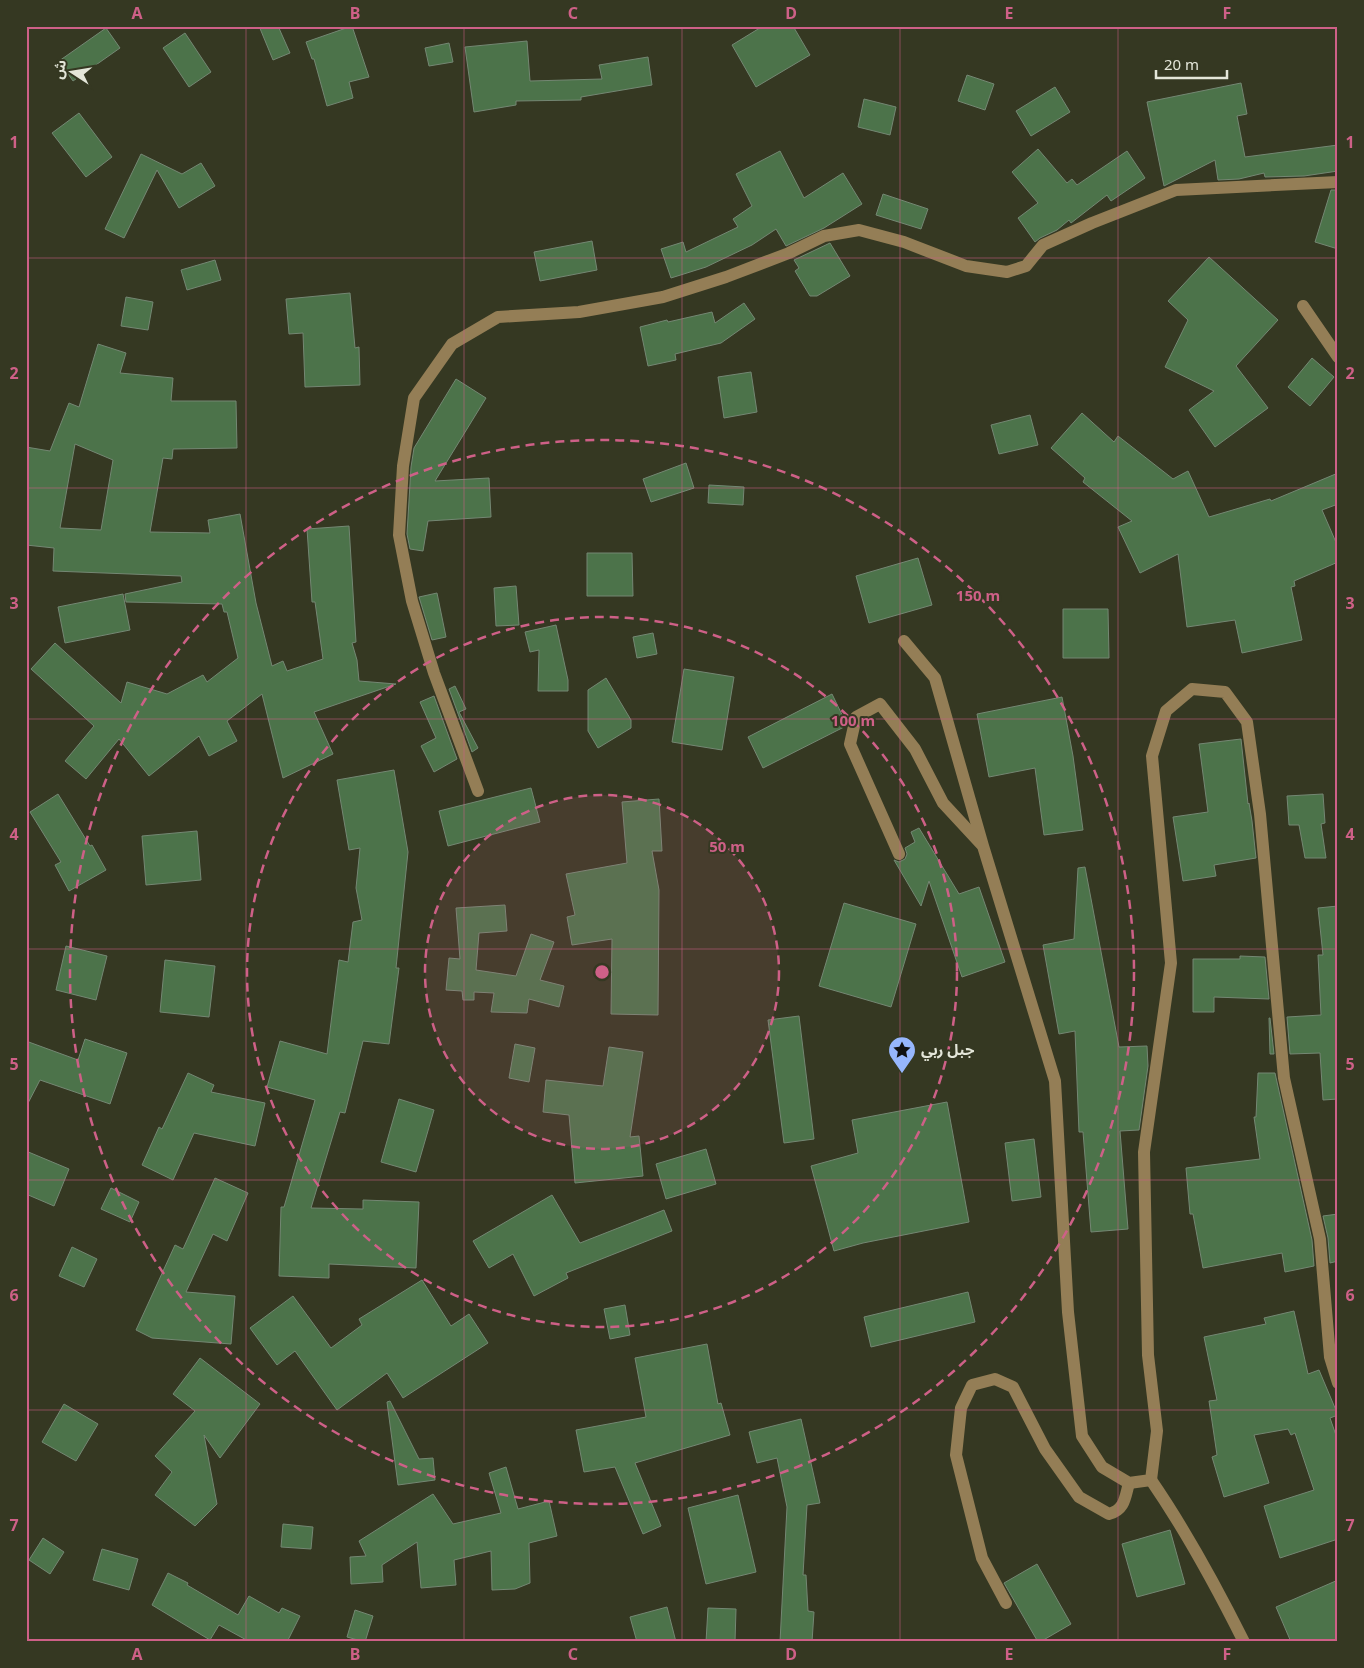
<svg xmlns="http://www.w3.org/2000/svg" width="1364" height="1668" viewBox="0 0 1364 1668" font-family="'Noto Sans','Noto Sans Arabic',sans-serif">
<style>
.building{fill:#4c734a;stroke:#748773;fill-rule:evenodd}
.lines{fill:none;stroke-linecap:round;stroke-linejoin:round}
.minor{stroke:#947e56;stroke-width:12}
.grid{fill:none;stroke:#ce6087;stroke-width:1;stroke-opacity:0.55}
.ring{fill:none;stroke:#ce6087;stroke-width:2.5;stroke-dasharray:9 6}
.labels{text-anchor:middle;stroke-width:4;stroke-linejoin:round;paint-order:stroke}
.poi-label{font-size:15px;font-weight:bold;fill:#e4e6d9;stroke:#353822;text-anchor:start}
.centre{fill:#ce6087;stroke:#353822;stroke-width:2.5}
.ring-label{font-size:15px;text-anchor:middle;font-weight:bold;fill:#ce6087;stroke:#353822;stroke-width:4;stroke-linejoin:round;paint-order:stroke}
.neatline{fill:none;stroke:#ce6087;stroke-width:2}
.grid-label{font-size:16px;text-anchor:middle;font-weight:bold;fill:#ce6087}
</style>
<rect width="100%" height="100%" fill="#353822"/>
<g class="building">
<polygon points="259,26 278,26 290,53 273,60"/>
<polygon points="352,26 369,77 349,82 353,98 327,106 314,59 312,59 306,42"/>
<polygon points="763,26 793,26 810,55 756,87 732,45"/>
<polygon points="106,28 120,48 73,81 59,61"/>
<polygon points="185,33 211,72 189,87 163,48"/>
<polygon points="527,41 530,81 602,79 599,65 648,57 652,85 581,97 581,100 516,101 516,105 474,112 465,47"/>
<polygon points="449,43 453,62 429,66 425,48"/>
<polygon points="967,75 994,84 985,110 958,101"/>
<polygon points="1241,83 1247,114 1237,116 1245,157 1338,145 1338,171 1304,176 1265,177 1264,173 1239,179 1218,180 1215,160 1164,186 1147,102"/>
<polygon points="1055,87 1070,112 1031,136 1016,111"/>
<polygon points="864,99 896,107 890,135 858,127"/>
<polygon points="79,113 112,157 86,177 52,133"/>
<polygon points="1038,149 1067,183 1072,179 1077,185 1127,151 1145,178 1111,201 1107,195 1071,223 1069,220 1057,230 1040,238 1035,242 1018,218 1038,203 1012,172"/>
<polygon points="780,151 804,198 843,173 862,204 824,228 786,246 776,229 752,245 706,267 671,278 661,249 683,242 686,252 738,227 733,219 752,206 736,174"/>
<polygon points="141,154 182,174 201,163 215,186 179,208 157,170 124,238 105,229"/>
<polygon points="1331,190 1338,190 1338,249 1315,242"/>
<polygon points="883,194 928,209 921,229 876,215"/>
<polygon points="592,241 597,270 540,281 534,252"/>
<polygon points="830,243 850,276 817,296 810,296 795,271 799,268 794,260"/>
<polygon points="1209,257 1278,320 1236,366 1268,408 1215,447 1189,410 1214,391 1165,367 1188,320 1168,301"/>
<polygon points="215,260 221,280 187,290 181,270"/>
<polygon points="350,293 355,348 359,347 360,385 305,387 303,333 289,334 286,299"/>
<polygon points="126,297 153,302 148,330 121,326"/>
<polygon points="744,303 755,319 721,343 675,354 676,360 648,366 640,327 667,320 668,322 712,312 715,323"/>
<path d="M98 344 126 353 120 373 173 378 171 401H236L237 448 173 449 172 459 163 458 150 532 210 533 208 520 240 514 256 603 272 666 283 661 287 671 323 659 315 602H312L307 529 349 526 356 642 352 643 357 660 359 681 396 684 314 712 333 754 283 778 262 694 227 721 237 741 209 756 199 736 149 776 119 739 86 779 65 761 94 726 31 669 55 643 121 703 127 682 167 694 203 675 207 682 238 658 227 612H224L222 604 126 602 125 594 182 582 181 576 53 571 54 548 26 545V447L50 451 69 403 79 407ZM75 444 113 460 101 530 60 528Z"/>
<polygon points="1312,358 1334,377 1310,406 1288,387"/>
<polygon points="751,372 757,412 724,418 718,377"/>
<polygon points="456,379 486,398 435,481 489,478 491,517 428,521 423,551 410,549 407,534 411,467 414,448"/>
<polygon points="1082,413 1114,442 1118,436 1173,479 1188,471 1209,517 1270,499 1271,501 1338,473 1338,504 1322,510 1338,547 1338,562 1294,581 1295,586 1291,587 1302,640 1242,653 1235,620 1187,627 1178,554 1140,573 1118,527 1132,521 1083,482 1085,478 1051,448"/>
<polygon points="1030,415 1038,445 999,454 991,425"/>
<polygon points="686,463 694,488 651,502 643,479"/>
<polygon points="709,485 744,487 743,505 708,503"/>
<polygon points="587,553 632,553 633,596 587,596"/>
<polygon points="918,558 932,605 869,623 856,576"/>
<polygon points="516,586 519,625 496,626 494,588"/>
<polygon points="437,593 446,637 432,640 419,597"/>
<polygon points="123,594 130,630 65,643 58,607"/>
<polygon points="1063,609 1108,609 1109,658 1063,658"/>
<polygon points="556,625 568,680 568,691 538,691 539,650 530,652 525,632"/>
<polygon points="653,633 657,654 637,658 633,637"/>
<polygon points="684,669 734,677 722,750 672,742"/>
<polygon points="606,678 631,720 631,728 598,748 588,731 588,690"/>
<polygon points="455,686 466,709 459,712 478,748 472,752 449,689"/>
<polygon points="832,694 846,723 846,726 763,768 748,737"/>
<polygon points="434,696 457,759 434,772 421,746 436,738 420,702"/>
<polygon points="1062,697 1073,756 1083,830 1044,835 1035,768 989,777 977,714"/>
<polygon points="1241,739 1248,804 1249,803 1252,821 1256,858 1214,865 1216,876 1183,881 1173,817 1208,812 1199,744"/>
<polygon points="394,770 408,852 396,968 399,968 389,1044 363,1041 345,1113 340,1112 311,1208 363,1209 363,1200 419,1202 416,1268 329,1264 329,1278 279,1276 281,1207 284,1207 315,1100 267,1087 280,1041 327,1054 339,960 348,962 353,922 362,920 356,888 360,848 349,850 337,780"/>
<polygon points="531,788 540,822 448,846 439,811"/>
<polygon points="58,794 90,846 92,845 106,870 69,891 55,865 61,862 30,812"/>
<polygon points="1323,794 1325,823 1321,824 1326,858 1305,858 1299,825 1289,825 1287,796"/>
<polygon points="659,799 662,851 652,851 659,890 658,1015 611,1014 612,939 572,945 567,917 575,915 566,874 627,863 622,802"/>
<polygon points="919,828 959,894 979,887 1005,962 962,977 929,881 921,906 894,860 899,862 905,859 907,854 905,848 915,842 911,832"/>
<polygon points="197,831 201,880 146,885 142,836"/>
<polygon points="1085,867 1119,1047 1147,1046 1148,1066 1139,1130 1120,1131 1128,1229 1091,1232 1083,1132 1079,1132 1075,1031 1059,1034 1043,945 1074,939 1078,868"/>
<polygon points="844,903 916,924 891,1007 819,986"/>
<polygon points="505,905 507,931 479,933 476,970 516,976 531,934 554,942 540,980 564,986 559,1007 529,999 527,1013 491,1012 494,993 474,992 474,1000 463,1000 462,991 446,990 449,958 460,959 456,908"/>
<polygon points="1338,906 1338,1099 1323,1100 1320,1053 1290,1054 1287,1017 1321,1015 1318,955 1323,955 1318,908"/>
<polygon points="66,946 107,956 96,1000 56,990"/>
<polygon points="1240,956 1265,957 1269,999 1214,997 1214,1012 1193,1012 1193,959 1240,959"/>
<polygon points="165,960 215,966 209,1017 160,1012"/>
<polygon points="799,1016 814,1139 784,1143 768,1020"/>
<polygon points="1269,1018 1270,1018 1274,1054 1270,1054"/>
<polygon points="85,1039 127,1053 110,1104 40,1080 26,1107 26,1041 78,1060"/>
<polygon points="515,1044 535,1048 529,1082 509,1078"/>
<polygon points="609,1047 643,1052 630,1137 639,1136 643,1176 575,1183 569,1115 543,1112 546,1080 603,1086"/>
<polygon points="188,1073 214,1085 211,1092 265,1103 255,1146 194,1133 173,1180 142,1165 159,1127 162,1129"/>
<polygon points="1258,1073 1275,1073 1312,1240 1314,1266 1285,1272 1282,1253 1203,1268 1193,1214 1190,1214 1186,1168 1260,1159 1254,1117 1256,1117"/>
<polygon points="399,1099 434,1110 416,1172 381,1162"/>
<polygon points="947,1102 969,1222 863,1243 834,1251 811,1166 858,1153 852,1120"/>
<polygon points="1034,1139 1041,1197 1012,1201 1005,1143"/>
<polygon points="706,1149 716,1184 666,1199 656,1164"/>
<polygon points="26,1151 69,1169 54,1206 26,1194"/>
<polygon points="215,1178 248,1193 227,1241 213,1234 186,1292 235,1296 231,1344 152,1338 136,1330 175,1245 183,1249"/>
<polygon points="111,1188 139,1202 130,1222 101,1209"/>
<polygon points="552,1195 580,1243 664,1210 672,1231 566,1273 568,1278 534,1296 513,1254 489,1268 473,1241"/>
<polygon points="1338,1214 1338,1261 1330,1263 1328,1238 1323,1216"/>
<polygon points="72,1247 97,1259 84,1287 59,1276"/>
<polygon points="422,1280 451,1326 469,1314 488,1343 403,1398 387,1373 337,1410 295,1351 277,1365 250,1328 293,1296 331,1348 362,1325 359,1319"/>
<polygon points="968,1292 975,1322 871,1347 864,1317"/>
<polygon points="625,1305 630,1335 610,1339 604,1309"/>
<polygon points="1294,1311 1308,1374 1319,1370 1338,1415 1330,1418 1338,1441 1338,1539 1280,1558 1264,1506 1314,1490 1295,1433 1291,1435 1288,1429 1254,1435 1269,1483 1224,1497 1212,1457 1217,1455 1209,1401 1217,1400 1204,1337 1266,1324 1264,1318"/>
<polygon points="707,1344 718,1404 721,1403 730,1435 635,1463 661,1526 643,1534 615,1467 584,1472 576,1430 646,1417 635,1358"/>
<polygon points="200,1358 260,1404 220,1458 204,1435 217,1504 195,1526 155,1495 172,1472 155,1456 195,1411 173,1394"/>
<polygon points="390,1401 419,1459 433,1458 435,1480 398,1485 387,1402"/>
<polygon points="64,1404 98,1424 76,1461 42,1442"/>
<polygon points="801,1419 820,1503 807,1505 803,1575 806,1575 808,1611 814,1612 812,1642 780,1642 787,1507 777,1458 757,1463 749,1432"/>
<polygon points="506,1467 518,1509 549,1501 557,1536 529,1543 530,1583 515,1589 492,1590 491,1551 454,1560 456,1585 421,1588 417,1542 382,1565 383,1582 351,1584 350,1557 366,1556 359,1541 433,1494 453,1524 501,1513 489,1473"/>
<polygon points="738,1495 756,1572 706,1584 688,1508"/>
<polygon points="283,1524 313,1527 311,1549 281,1547"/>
<polygon points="1170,1530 1185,1584 1137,1597 1122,1544"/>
<polygon points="43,1538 64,1552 50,1574 29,1560"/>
<polygon points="102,1549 138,1559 129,1590 93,1580"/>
<polygon points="1037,1564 1071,1624 1040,1642 1038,1642 1004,1583"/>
<polygon points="168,1573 188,1583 187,1585 238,1615 249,1596 279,1613 282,1608 300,1616 287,1642 250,1642 219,1625 210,1640 152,1605"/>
<polygon points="1338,1580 1338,1642 1291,1642 1276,1607"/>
<polygon points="667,1607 676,1642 637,1642 630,1617"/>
<polygon points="708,1608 736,1609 735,1642 706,1642"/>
<polygon points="355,1610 373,1616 365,1642 347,1637"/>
</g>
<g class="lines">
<g class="minor">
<polyline points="1303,306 1338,357"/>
<polyline points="904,641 935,678 983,846 1055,1081 1068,1312 1082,1436 1102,1467 1129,1483 1151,1480 1157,1431 1148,1355 1144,1152 1171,963 1152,756 1166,711 1192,689 1225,692 1247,722 1260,814 1284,1078 1320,1239 1330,1357 1338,1383"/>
<polyline points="478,791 434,673 412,601 399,535 403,466 414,398 452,344 498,317 579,312 663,297 726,277 789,253 824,236 859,230 904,242 966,266 1007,272 1026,266 1043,245 1092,223 1176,190 1338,182"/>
<polyline points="899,854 850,744 856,717 880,704 915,749 943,803 981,844"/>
<path d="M1151 1480C1186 1531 1216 1586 1244 1642"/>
<path d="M1006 1603 982 1558 956 1455 961 1408 972 1385 995 1379 1013 1387 1045 1449 1079 1497 1109 1514C1125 1510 1125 1497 1129 1483"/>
</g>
</g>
<path class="grid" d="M246 26V1642M464 26V1642M682 26V1642M900 26V1642M1118 26V1642M26 258H1338M26 488H1338M26 719H1338M26 949H1338M26 1180H1338M26 1410H1338"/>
<circle cx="602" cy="972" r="177" fill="#ce6087" fill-opacity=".12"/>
<g class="ring">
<circle cx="602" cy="972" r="177"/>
<circle cx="602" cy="972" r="355"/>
<circle cx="602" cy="972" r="532"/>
</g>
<defs>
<g id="sight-pin" transform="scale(1.4375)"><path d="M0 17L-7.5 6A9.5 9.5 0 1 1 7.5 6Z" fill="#96b6fd" stroke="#353822"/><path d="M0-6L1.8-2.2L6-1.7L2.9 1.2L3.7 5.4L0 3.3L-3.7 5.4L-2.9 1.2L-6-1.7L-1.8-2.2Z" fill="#111"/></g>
</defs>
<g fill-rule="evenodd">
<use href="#sight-pin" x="902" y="1050"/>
</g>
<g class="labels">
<g class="poi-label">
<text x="921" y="1055">جبل ربي</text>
</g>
</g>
<circle cx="602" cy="972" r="8" class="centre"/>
<g class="ring-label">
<text x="978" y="601">150 m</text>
<text x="853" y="726">100 m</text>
<text x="727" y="852">50 m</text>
</g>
<rect width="1364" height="1668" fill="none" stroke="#353822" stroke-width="55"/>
<g transform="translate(72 72) rotate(282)" stroke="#353822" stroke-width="4" paint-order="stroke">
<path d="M0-4L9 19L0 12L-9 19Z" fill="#e4e6d9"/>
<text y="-8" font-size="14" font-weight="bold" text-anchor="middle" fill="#e4e6d9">ش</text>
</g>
<path d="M1156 70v8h71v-8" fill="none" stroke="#e4e6d9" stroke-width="2.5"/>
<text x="1164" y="70" font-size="15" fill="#e4e6d9" stroke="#353822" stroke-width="4" paint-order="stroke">20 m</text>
<rect x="28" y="28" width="1308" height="1612" class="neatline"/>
<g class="grid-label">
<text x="137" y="19">A</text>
<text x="355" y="19">B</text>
<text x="573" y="19">C</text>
<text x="791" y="19">D</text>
<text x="1009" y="19">E</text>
<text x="1227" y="19">F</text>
<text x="14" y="148">1</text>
<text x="1350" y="148">1</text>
<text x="14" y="379">2</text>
<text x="1350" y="379">2</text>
<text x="14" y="609">3</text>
<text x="1350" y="609">3</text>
<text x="14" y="840">4</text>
<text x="1350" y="840">4</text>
<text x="14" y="1070">5</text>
<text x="1350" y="1070">5</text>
<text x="14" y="1301">6</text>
<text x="1350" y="1301">6</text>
<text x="14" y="1531">7</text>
<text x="1350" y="1531">7</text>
<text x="137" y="1660">A</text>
<text x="355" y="1660">B</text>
<text x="573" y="1660">C</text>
<text x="791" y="1660">D</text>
<text x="1009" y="1660">E</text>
<text x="1227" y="1660">F</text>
</g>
</svg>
